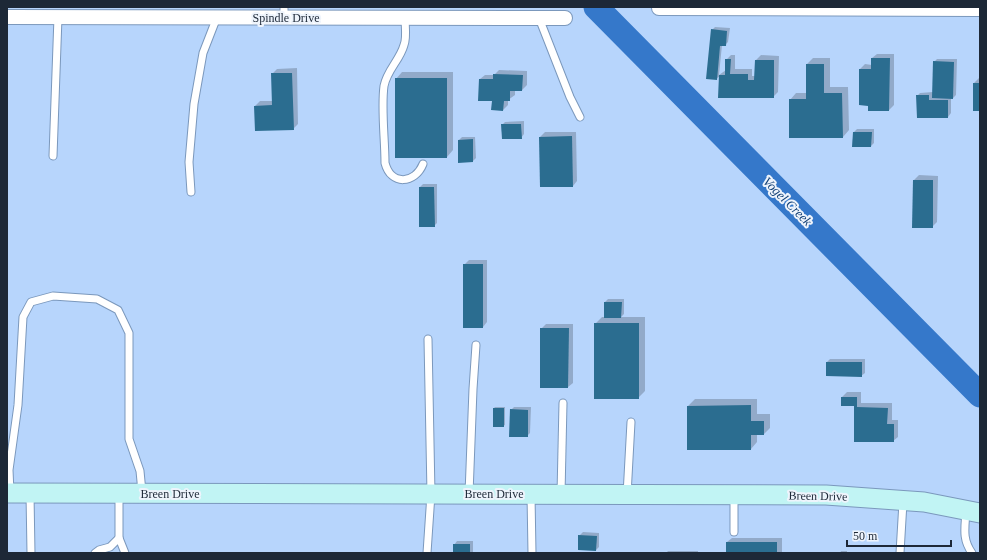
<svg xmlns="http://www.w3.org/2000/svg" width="987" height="560" viewBox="0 0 987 560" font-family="Georgia,serif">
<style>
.shadow{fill:#0003}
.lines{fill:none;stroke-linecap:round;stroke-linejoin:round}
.river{stroke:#3578ca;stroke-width:25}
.building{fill:#2b6d90}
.lane-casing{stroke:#7b98bc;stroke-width:9}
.street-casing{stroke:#7b98bc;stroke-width:16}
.secondary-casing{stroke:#7b98bc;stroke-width:21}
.lane{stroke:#fff;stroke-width:7}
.street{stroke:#fff;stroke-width:14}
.secondary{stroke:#c1f4f4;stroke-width:19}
.labels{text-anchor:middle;stroke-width:4;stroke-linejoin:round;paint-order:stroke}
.street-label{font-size:12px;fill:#1d2837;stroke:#eef4fc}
.water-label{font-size:13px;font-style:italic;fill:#124076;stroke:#eef4fc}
</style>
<rect width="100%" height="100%" fill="#b7d5fc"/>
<g class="shadow">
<polygon points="715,27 730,28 728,42 725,45 722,45 719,75 726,70 726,60 731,55 735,55 735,69 752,69 752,76 755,76 756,60 761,55 779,56 778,92 773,97 720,76 716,79 712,30"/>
<polygon points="877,54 894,54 894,105 889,110 860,69 865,64 872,65 872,58"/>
<polygon points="813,58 830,58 830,87 848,87 849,130 843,137 790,100 796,93 807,93 807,64"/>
<polygon points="937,59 957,59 956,95 953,98 951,98 951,113 948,117 918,117 917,96 920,93 933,92 934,62"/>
<polygon points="297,68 298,124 293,129 255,106 260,101 273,101 272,74 277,69"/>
<polygon points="499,70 527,71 527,85 522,90 515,90 515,95 508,100 508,105 503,110 493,100 480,79 485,75 494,75"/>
<polygon points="402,72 453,72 453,150 447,157 396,79"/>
<polygon points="979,78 980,78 980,110 974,83"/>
<polygon points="524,121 524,134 521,138 502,125 505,122"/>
<polygon points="857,129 874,129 874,143 871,146 854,132"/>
<polygon points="545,132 576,132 577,181 573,186 540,137"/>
<polygon points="462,137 475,137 476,158 472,162 459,140"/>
<polygon points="919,175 938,176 937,222 932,227 914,180"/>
<polygon points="423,184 437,184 437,223 434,226 420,187"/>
<polygon points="469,260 487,260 487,322 483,327 464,265"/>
<polygon points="608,299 624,299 624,314 621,317 645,317 645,391 638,398 595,324 602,317 605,317 605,302"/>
<polygon points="546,324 573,324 573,383 568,387 541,329"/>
<polygon points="830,359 865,359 865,373 861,376 827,362"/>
<polygon points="847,392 861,392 861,403 892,403 892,420 898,420 898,437 893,441 855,441 855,405 842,405 842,397"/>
<polygon points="695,399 757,399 757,414 770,414 770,428 764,434 757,434 757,442 751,449 688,449 688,406"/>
<polygon points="495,407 505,407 505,425 503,426 494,408"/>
<polygon points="514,407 531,407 530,433 527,436 511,410"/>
<polygon points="583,532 599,533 599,547 596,550 579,536"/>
<polygon points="732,538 782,538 782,553 727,553 727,542"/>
<polygon points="457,541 473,541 473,553 454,553 454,545"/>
<polygon points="668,551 698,551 698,553 666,553"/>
<polygon points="841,551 847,551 847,553 840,553"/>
</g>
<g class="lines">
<polyline class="river" points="596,7 980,395"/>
</g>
<g class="building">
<polygon points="711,29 727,31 726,46 720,46 717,80 706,79"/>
<polygon points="871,58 890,58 889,111 868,111 868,106 859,105 859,69 871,69"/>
<polygon points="725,59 731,59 730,74 748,74 748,80 754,80 755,60 774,60 774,98 718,98 719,75 725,75"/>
<polygon points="933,61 954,62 953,99 932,98"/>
<polygon points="806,64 824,64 824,93 842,93 843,138 789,138 789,99 806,99"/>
<polygon points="271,73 292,73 294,130 255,131 254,106 272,105"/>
<polygon points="493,74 523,75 522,91 510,91 510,101 504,101 503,111 491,110 492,101 478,101 479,79 493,79"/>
<rect x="395" y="78" width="52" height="80"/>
<rect x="973" y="83" width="7" height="28"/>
<polygon points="916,95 929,95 929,100 948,100 948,118 917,118"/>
<polygon points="501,124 521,124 522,139 502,139"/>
<polygon points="853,132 872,132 871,147 852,147"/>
<polygon points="572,136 573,187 540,187 539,137"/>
<polygon points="473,139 473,162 458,163 458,140"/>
<polygon points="913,180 933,180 933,228 912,228"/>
<polygon points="419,187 434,187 435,227 419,227"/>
<rect x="463" y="264" width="20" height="64"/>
<polygon points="604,302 622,302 621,318 604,318"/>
<rect x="594" y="323" width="45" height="76"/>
<polygon points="540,328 569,328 568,388 540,388"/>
<polygon points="826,362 862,362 862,377 826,376"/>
<polygon points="841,397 857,397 857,407 888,408 887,424 894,424 894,442 854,442 854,406 841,406"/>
<polygon points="751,405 751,421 764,421 764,435 751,435 751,450 687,450 687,406"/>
<rect x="493" y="408" width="11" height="19"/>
<polygon points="510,409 528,410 528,437 509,437"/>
<polygon points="578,535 597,536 596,551 578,550"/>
<rect x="726" y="542" width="51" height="11"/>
<rect x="453" y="544" width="17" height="9"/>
</g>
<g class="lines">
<g class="lane-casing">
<g id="lane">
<polyline points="284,7 284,18"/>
<path d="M405 18C405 26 407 38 404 45 400 60 387 70 384 86 381 108 385 140 385 163 391 186 415 184 423 164"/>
<polyline points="539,18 570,97 580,117"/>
<polyline points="53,156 58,17"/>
<polyline points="191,192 189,162 194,104 203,53 217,17"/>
<polyline points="10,493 9,470 18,405 23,317 31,302 53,296 97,299 118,310 129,333 129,439 140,471 142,492"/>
<polyline points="30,494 31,553"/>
<polyline points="469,494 473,389 476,345"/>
<polyline points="561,494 563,403"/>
<polyline points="531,495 532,553"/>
<polyline points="627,495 631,422"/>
<path d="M966 511C965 528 962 539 972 553"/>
<polyline points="734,532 734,495"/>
<polyline points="119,538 125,553"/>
<polyline points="95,553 99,550 110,547 119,538 119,494"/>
<polyline points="427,553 431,494 428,339"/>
<polyline points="900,553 903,502"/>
</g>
</g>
<g class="street-casing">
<g id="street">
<polyline points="659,8 980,9"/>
<polyline points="7,17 565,18"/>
</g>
</g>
<g class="secondary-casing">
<polyline id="secondary" points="7,493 826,495 924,502 980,513"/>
</g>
<use href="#lane" class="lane"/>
<use href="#street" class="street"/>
<use href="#secondary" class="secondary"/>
</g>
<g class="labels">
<g class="street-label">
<text x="286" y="22">Spindle Drive</text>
<text x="170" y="498">Breen Drive</text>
<text x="494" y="498">Breen Drive</text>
<text transform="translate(818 496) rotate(1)" y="4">Breen Drive</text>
</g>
<g class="water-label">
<text transform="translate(788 201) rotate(45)" y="5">Vogel Creek</text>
</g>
</g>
<rect width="987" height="560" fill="none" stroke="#1d2837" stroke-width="16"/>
<path d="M847 540v6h104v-6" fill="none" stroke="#1d2837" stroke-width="2"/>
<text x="853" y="540" font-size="12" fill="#1d2837" stroke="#eef4fc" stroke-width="3" paint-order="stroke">50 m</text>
</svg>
